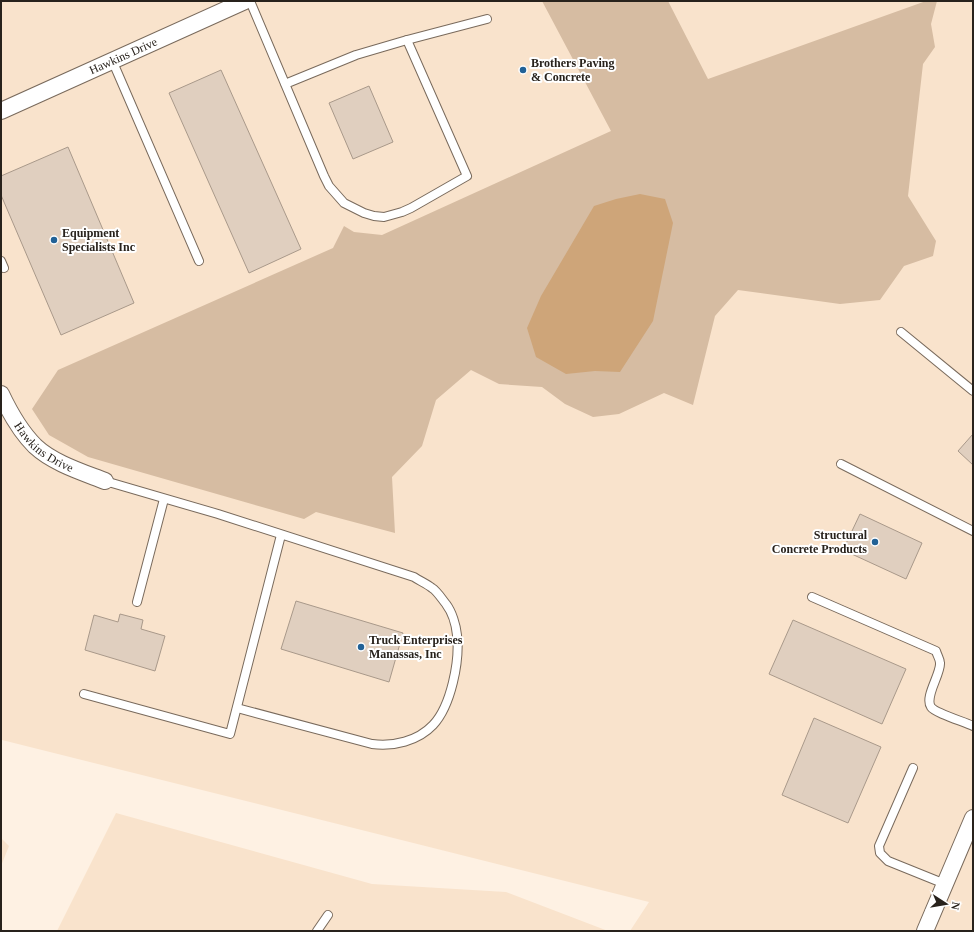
<svg xmlns="http://www.w3.org/2000/svg" width="974" height="932" viewBox="0 0 974 932" font-family="Georgia,serif">
<style>
.built{fill:#f9e3cc}
.green{fill:#d6bca2}
.water{fill:#cea579}
.building{fill:#e0cfbf;stroke:#a9998a}
.lines{fill:none;stroke-linecap:round;stroke-linejoin:round}
.lane-casing{stroke:#796a5c;stroke-width:10}
.street-casing{stroke:#796a5c;stroke-width:18}
.lane{stroke:#fff;stroke-width:8}
.street{stroke:#fff;stroke-width:16}
.poi-dot{fill:#216196;stroke:#fff;stroke-width:1.5}
.labels{text-anchor:middle;stroke-width:4;stroke-linejoin:round;paint-order:stroke}
.street-label{font-size:12px;fill:#28221c;stroke:#fff}
.poi-label{font-size:12px;font-weight:bold;fill:#28221c;stroke:#fff;text-anchor:start}
</style>
<rect width="100%" height="100%" fill="#fef1e3"/>
<g class="built">
<polygon points="1,1 973,1 973,931 630,931 649,902 2,740 1,739"/>
<polygon points="116,813 372,884 506,892 608,931 57,931"/>
<polygon points="1,838 9,846 1,866"/>
</g>
<polygon class="green" points="542,1 668,1 708,79 926,1 937,1 931,24 935,47 923,64 908,196 936,241 933,256 904,266 880,300 840,304 738,290 715,316 693,405 664,393 619,414 593,417 565,404 542,387 499,384 471,370 436,400 422,446 392,477 395,533 316,512 304,519 88,457 49,435 32,409 58,370 333,248 344,226 354,232 382,235 611,131"/>
<polygon class="water" points="640,194 665,199 673,223 653,321 620,372 595,371 566,374 536,357 527,328 541,296 594,206 616,199"/>
<g class="building">
<polygon points="221,70 301,249 249,273 169,93"/>
<polygon points="369,86 393,142 353,159 329,103"/>
<polygon points="68,147 134,303 61,335 1,195 1,176"/>
<polygon points="973,434 973,465 958,451"/>
<polygon points="860,514 922,543 906,579 843,550"/>
<polygon points="296,601 403,633 389,682 281,649"/>
<polygon points="120,614 143,620 141,629 165,636 155,671 85,650 94,615 118,622"/>
<polygon points="793,620 906,669 882,724 769,674"/>
<polygon points="814,718 881,747 848,823 782,795"/>
</g>
<g class="lines">
<g class="lane-casing">
<g id="lane">
<polyline points="250,1 324,176 329,186 344,203 364,213 374,216 384,217 402,212 411,208 467,176 407,40 356,55 285,84"/>
<polyline points="407,40 487,19"/>
<polyline points="112,60 199,261"/>
<polyline points="1,261 4,268"/>
<polyline points="901,332 973,391"/>
<polyline points="841,464 973,531"/>
<path d="M105 481 218 514 414 577C420 581 427 584 432 588 437 591 442 599 446 604 452 612 456 625 457 635 460 661 451 706 433 725 418 741 393 747 372 744L237 708"/>
<path d="M812 597 936 651C937 655 940 659 940 663 941 674 924 697 931 707 935 713 965 722 973 726"/>
<polyline points="137,602 164,499"/>
<polyline points="84,694 230,734 281,535"/>
<polyline points="913,768 879,846 880,853 888,861 945,884"/>
<polyline points="317,931 328,915"/>
</g>
</g>
<g class="street-casing">
<g id="street">
<path id="s1" d="M1 111 245 1"/>
<path id="s2" d="M1 394C9 411 21 432 35 446 53 463 82 472 105 481"/>
<polyline points="925,931 973,818"/>
</g>
</g>
<use href="#lane" class="lane"/>
<use href="#street" class="street"/>
</g>
<g class="poi-dot">
<circle cx="523" cy="70" r="4"/>
<circle cx="54" cy="240" r="4"/>
<circle cx="875" cy="542" r="4"/>
<circle cx="361" cy="647" r="4"/>
</g>
<g class="labels">
<g class="street-label">
<text dy="4" stroke="none"><textPath href="#s1" startOffset="134">Hawkins Drive</textPath></text>
<text dy="4" stroke="none"><textPath href="#s2" startOffset="70">Hawkins Drive</textPath></text>
</g>
<g class="poi-label">
<text x="531" y="67">Brothers Paving<tspan x="531" dy="14">&amp; Concrete</tspan></text>
<text x="62" y="237">Equipment<tspan x="62" dy="14">Specialists Inc</tspan></text>
<text x="867" y="539" text-anchor="end">Structural<tspan x="867" dy="14">Concrete Products</tspan></text>
<text x="369" y="644">Truck Enterprises<tspan x="369" dy="14">Manassas, Inc</tspan></text>
</g>
</g>
<rect width="974" height="932" fill="none" stroke="#28221c" stroke-width="4"/>
<g transform="translate(946 904) rotate(102)" stroke="#ffffff" stroke-width="3" paint-order="stroke">
<path d="M0-3L7 15L0 10L-7 15Z" fill="#28221c"/>
<text y="-6" font-size="11" font-weight="bold" text-anchor="middle" fill="#28221c">N</text>
</g>
</svg>
